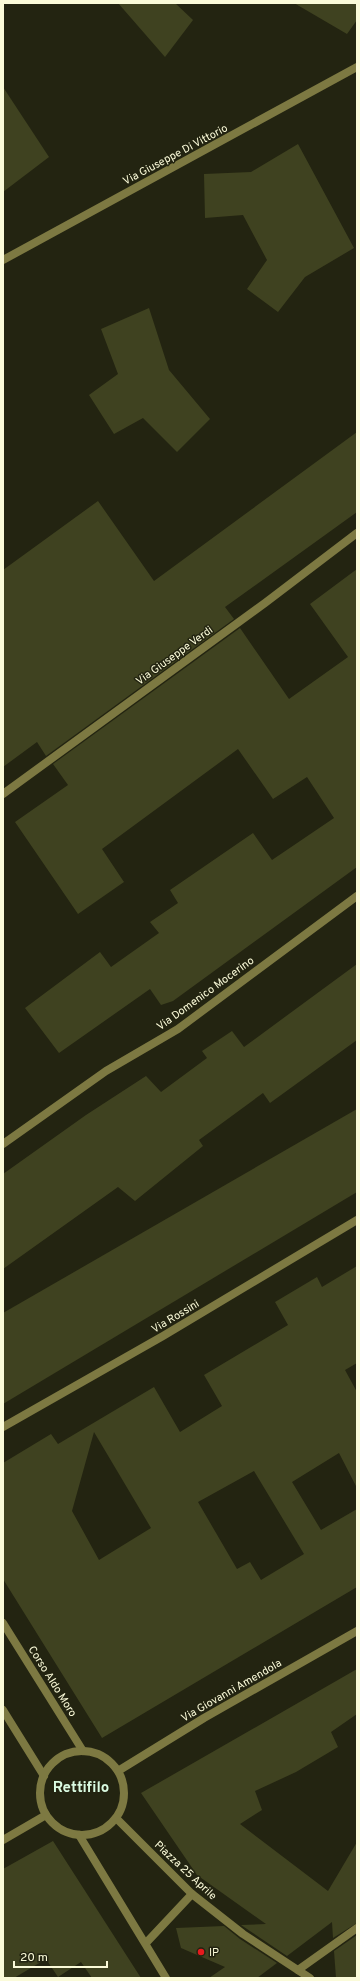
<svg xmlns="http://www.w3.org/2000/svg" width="360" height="1981" viewBox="0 0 360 1981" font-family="Overpass,sans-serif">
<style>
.building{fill:#3f4220;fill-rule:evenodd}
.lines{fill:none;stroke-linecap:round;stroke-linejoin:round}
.minor{stroke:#7d7942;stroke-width:8}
.tertiary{stroke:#7d7942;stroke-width:8}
.poi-dot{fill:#e51a1d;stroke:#232411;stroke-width:1.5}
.labels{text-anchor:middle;stroke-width:3;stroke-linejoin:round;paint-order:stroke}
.street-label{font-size:11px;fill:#fbfbd9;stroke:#232411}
.poi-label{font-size:11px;fill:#fbfbd9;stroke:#232411;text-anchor:start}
.district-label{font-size:15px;font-weight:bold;fill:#dafbe2;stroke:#232411}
</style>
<rect width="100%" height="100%" fill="#232411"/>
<g class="building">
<polygon points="118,3 175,3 193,20 165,57"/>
<polygon points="294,3 357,3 357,20 347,34"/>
<polygon points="3,87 49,157 3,192"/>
<polygon points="298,144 354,248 305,277 278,312 247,289 267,260 243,215 205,218 204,174 251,172"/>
<polygon points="149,308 169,370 210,419 177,452 143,418 114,434 89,395 118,374 101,329"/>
<polygon points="357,432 357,512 225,607 234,619 46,756 37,742 3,767 3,570 98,501 154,581"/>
<polygon points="357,569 357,867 173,1001 161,1005 150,989 59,1053 25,1008 100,952 111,967 159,933 150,922 178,903 170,890 253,833 272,860 334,818 307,777 273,799 238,749 102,849 124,882 78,914 15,822 68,785 53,764 240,628 289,699 348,657 310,604"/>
<polygon points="357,964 357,1040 270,1103 263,1093 199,1140 203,1146 135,1201 118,1187 3,1269 3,1174 86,1115 146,1076 161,1092 207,1058 202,1051 232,1031 244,1047"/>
<polygon points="357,1109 357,1192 3,1404 3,1313"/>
<path d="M357 1266V1363L345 1370 357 1392V1488L339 1453 292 1482 321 1530 357 1509V1587L102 1738 3 1579V1463L51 1434 58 1444 154 1387 180 1432 222 1406 204 1375 288 1325 275 1302 317 1277 322 1287ZM94 1432 151 1528 99 1560 72 1511ZM254 1471 304 1554 261 1580 250 1562 237 1569 198 1502Z"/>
<polygon points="357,1669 357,1714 331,1732 338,1747 296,1772 255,1791 262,1810 240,1824 328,1891 357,1842 357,1923 333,1938 332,1922 287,1956 241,1925 266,1924 197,1875 141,1793"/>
<polygon points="53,1841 141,1978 92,1978 81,1962 58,1977 46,1959 14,1978 3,1978 3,1869"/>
<polygon points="224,1926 240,1939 277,1963 257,1978 209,1978 225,1967 181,1948 176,1928"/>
<polygon points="357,1935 357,1978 336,1978 334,1951"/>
</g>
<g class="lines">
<g class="minor">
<polyline points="3,260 357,67"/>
<polyline points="3,794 265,603 357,533"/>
<polyline points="3,1144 106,1071 178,1029 357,896"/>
<polyline points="3,1427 163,1336 357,1220"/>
<polyline points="3,1840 46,1815"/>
<polyline points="298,1970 357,1928"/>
</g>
<g class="tertiary">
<polyline points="3,1623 83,1751"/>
<polyline points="3,1710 44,1776"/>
<circle cx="82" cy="1793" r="42"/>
<polyline points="118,1771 204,1718 357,1631"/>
<polyline points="116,1818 192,1894 243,1934 310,1978"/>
<polyline points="79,1835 166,1978"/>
<polyline points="146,1943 192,1894"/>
</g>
</g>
<circle class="poi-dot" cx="201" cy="1952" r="4"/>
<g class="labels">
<g class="street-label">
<text transform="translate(175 154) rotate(-28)" y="4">Via Giuseppe Di Vittorio</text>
<text transform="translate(174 655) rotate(-36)" y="4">Via Giuseppe Verdi</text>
<text transform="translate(205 993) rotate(-36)" y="4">Via Domenico Mocerino</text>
<text transform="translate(175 1316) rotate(-31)" y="4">Via Rossini</text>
<text transform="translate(53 1681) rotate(58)" y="4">Corso Aldo Moro</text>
<text transform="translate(231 1690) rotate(-30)" y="4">Via Giovanni Amendola</text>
<text transform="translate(186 1870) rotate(43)" y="4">Piazza 25 Aprile</text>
</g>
<g class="poi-label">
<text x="209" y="1956">IP</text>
</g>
<g class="district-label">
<text x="81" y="1792">Rettifilo</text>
</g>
</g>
<rect width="360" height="1981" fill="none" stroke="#fbfbd9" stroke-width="8"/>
<path d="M14 1961v6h93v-6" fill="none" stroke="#fbfbd9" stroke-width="2"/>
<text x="20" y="1961" font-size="12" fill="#fbfbd9" stroke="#232411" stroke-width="3" paint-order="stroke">20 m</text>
</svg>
